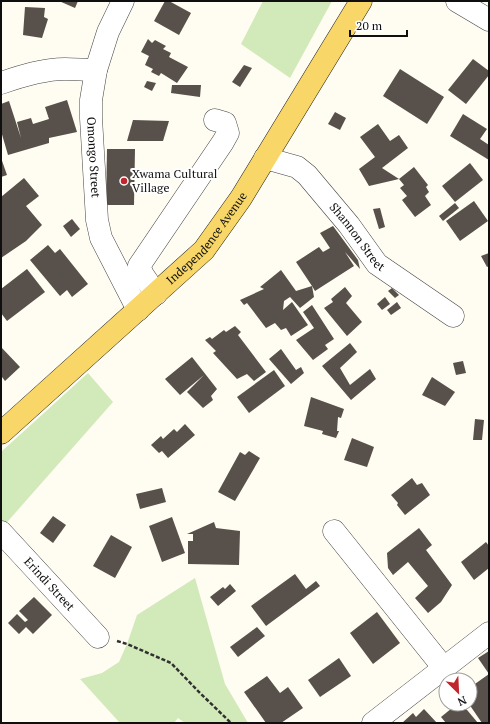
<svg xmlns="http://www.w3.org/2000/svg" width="490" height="724" viewBox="0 0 490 724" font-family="'PT Serif',serif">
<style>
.green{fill:#d2eaba}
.building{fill:#58504b}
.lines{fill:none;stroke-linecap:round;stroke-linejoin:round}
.minor-casing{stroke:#424242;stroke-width:23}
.major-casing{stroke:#202020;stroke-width:23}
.path{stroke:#313131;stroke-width:2.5;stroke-dasharray:4 2;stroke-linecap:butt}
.minor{stroke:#fff;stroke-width:22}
.major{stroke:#f8d768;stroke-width:22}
.poi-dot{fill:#c0262b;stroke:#fff;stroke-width:1.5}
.labels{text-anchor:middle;stroke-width:4;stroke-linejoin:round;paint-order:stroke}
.street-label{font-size:12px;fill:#0f0f0f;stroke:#fff}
.poi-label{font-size:12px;fill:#0f0f0f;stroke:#fff;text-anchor:start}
</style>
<rect width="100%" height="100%" fill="#fffcf1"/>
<g class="green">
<polygon points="263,1 332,1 290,78 241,44"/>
<polygon points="88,373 113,402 1,529 1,452"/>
<polygon points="195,578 225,684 248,723 185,723 178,718 174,723 120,723 80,679 102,673 119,662 127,644 137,615"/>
</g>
<g class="building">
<polygon points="59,1 78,1 75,8"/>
<polygon points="165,1 169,1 191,13 179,35 154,21"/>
<polygon points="25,7 45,8 44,17 48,19 42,38 23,35"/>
<polygon points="148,39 152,43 155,40 166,46 163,49 171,53 169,57 188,67 177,83 161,73 159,76 151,72 153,69 145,65 149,56 141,52"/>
<polygon points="473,59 489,71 489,75 466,104 448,90"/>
<polygon points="244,65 252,68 240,87 232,82"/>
<polygon points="400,69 444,97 427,124 383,96"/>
<polygon points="147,81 156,83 152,91 144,87"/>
<polygon points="172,85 201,85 200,97 171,93"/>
<polygon points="67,100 77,132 49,138 49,143 8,155 1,131 1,104 9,101 21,138 17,122 31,118 33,124 49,119 45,107"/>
<polygon points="335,112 346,118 340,130 328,124"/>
<polygon points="463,114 487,129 480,139 489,145 489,160 450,136"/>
<polygon points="133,120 169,121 163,141 127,141"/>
<polygon points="378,124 390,141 399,135 408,148 382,168 399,179 414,167 428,185 426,187 429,192 425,196 431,205 415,217 402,200 407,196 400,188 404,185 399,179 369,186 359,169 375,157 360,137"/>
<polygon points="107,149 135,149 134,205 106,205"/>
<polygon points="1,158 7,175 1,177"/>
<polygon points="470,163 483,180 455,202 442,186"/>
<polygon points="24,178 39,196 26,206 42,225 26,241 1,258 1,197"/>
<polygon points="474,201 488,221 460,241 446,221"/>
<polygon points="455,203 459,208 443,221 439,216"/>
<polygon points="380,208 385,227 379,229 373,209"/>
<polygon points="72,219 80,229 71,237 63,226"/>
<polygon points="333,226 358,260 360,269 345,252 354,266 315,291 312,286 314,297 300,308 290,297 284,301 283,310 292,302 308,325 291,336 286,328 281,330 275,323 266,328 247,303 244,305 240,300 264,289 260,287 281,270 296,291 312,286 296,262 319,247 323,252 330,248 320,233"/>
<polygon points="48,245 55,253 60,249 88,284 72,297 67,290 60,296 30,260"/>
<polygon points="489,253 489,266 487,267 481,256"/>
<polygon points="27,269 45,292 7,321 1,313 1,289"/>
<polygon points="345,287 352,296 346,303 362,322 347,336 324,308 333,302 331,299"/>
<polygon points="392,288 399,295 395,298 388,291"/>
<polygon points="385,297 390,304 382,310 377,304"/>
<polygon points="397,302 401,308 391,315 387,310"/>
<polygon points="312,305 334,339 325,345 328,349 313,360 296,340 314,328 303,312"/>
<polygon points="235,326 241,332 238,335 266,372 254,381 247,374 237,379 213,353 216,351 205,340 210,337 212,339 224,330 226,332"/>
<polygon points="350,343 357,352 340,368 350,385 370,369 376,379 351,400 322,366"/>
<polygon points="1,347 20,367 5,381 2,377 1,378"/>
<polygon points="281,349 296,370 301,367 304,373 291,384 269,359"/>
<polygon points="192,357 217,389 211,396 213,400 203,408 187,392 204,375 180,395 165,379"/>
<polygon points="463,361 466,373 456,375 453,363"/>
<polygon points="274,370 285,386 249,413 237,397"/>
<polygon points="432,377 455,392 445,406 422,395"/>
<polygon points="311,397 344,409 341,418 338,417 337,431 339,431 336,438 322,434 323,431 304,426"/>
<polygon points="475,419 484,420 482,440 473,440"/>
<polygon points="185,424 195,435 168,458 162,451 159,453 151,445 161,436 163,439 174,429 177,432"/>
<polygon points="352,438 374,447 367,467 344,460"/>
<polygon points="249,451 260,458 235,501 218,492 240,452 245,455"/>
<polygon points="412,478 417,485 422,483 430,495 405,515 397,505 398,503 391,495"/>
<polygon points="162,488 166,502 140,509 136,494"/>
<polygon points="53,516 66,525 53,543 40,533"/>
<polygon points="172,517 185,553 162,562 149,526"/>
<polygon points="214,522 216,528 240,531 239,565 188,564 188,541 193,541 193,534 187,534"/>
<polygon points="419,528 432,545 426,550 452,585 441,602 428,613 415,598 428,586 408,562 393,575 388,568 387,553"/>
<polygon points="111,535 132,547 115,578 93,566"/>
<polygon points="486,542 489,546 489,568 474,580 461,562"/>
<polygon points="295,574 306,589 316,581 320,586 266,626 251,606"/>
<polygon points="230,584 236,591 218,606 210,597 223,587 225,589"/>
<polygon points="34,597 52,615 33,634 26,627 19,634 8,623 17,614 25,622 28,620 19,611"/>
<polygon points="377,612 400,643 373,664 350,633"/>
<polygon points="257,627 265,636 238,657 230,647"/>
<polygon points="489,651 489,674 478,658"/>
<polygon points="339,658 351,676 320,697 308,680"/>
<polygon points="489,674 489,723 482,723 469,704 470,704 470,682 472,686"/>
<polygon points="267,676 280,693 288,687 303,708 281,723 266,723 244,692"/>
<polygon points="457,704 462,704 478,723 446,723 441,717"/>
<polygon points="424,709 437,723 402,723 413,713 416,717"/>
</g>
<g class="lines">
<g class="minor-casing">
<g id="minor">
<path id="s1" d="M123 1 108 32 96 70 91 100V118L97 220 101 238 138 310"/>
<polyline points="457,1 489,20"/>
<path d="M1 83C21 76 43 69 65 69 75 69 86 70 96 70"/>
<path id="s2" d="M265 158 297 167 307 175 349 225 377 264 453 316"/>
<polyline points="156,294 143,275 139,266 223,142 228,133 225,123 215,120"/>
<polyline points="334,531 443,667"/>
<path id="s3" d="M1 532 98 637"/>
<polyline points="373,723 489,633"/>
</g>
</g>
<g class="major-casing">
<g id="major">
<path id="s4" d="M1 433 204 250 241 198 361 1"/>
</g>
</g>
<polyline class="path" points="117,641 127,644 171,663 199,692 231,723"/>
<use href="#minor" class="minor"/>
<use href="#major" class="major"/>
</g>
<circle class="poi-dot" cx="124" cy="181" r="4"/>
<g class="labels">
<g class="street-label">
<text dy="4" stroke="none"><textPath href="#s1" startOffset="162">Omongo Street</textPath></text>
<text dy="4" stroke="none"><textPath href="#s2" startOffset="126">Shannon Street</textPath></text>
<text dy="4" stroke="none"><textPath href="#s4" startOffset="284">Independence Avenue</textPath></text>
<text dy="4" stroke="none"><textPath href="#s3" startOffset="71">Erindi Street</textPath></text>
</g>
<g class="poi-label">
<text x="132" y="178">Xwama Cultural<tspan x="132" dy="14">Village</tspan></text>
</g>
</g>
<rect width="490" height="724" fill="none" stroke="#0f0f0f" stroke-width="4"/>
<g transform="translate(458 692) rotate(156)"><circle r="19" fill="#ffffff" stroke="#9f9f9f"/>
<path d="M0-3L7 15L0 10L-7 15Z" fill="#c0262b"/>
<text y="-6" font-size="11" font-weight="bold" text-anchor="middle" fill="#0f0f0f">N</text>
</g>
<path d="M350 30v6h57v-6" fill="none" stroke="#0f0f0f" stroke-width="2"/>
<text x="356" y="30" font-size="12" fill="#0f0f0f" stroke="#ffffff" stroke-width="3" paint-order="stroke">20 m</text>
</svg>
